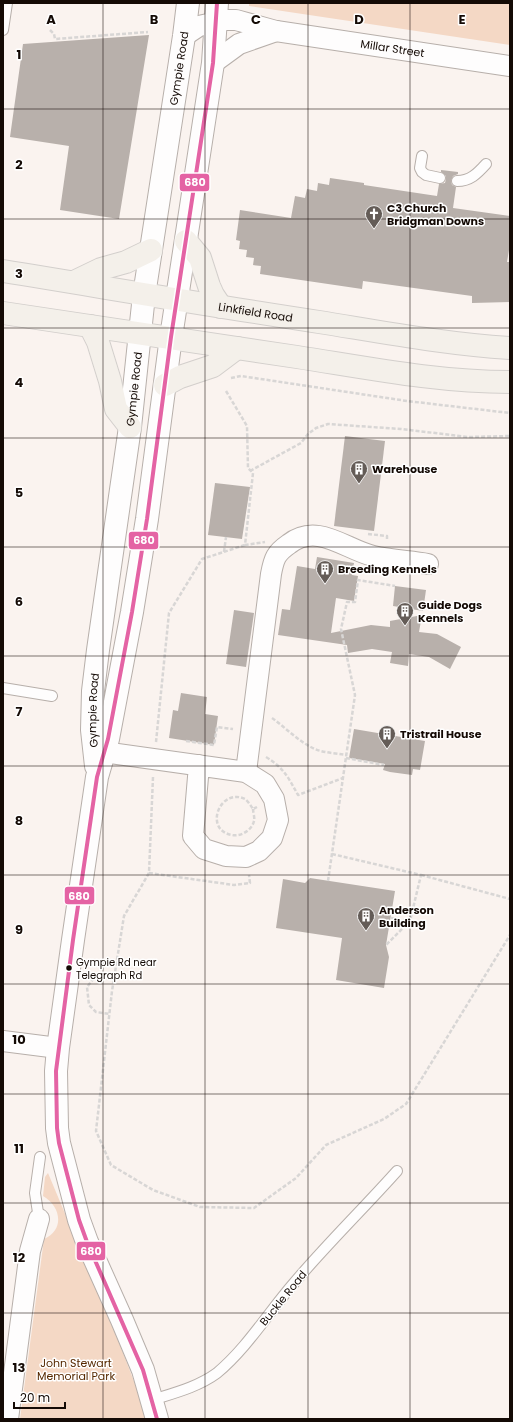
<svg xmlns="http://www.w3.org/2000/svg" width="513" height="1422" viewBox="0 0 513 1422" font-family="Poppins,sans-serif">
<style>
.green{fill:#f4d8c5}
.building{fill:#b8b0ab}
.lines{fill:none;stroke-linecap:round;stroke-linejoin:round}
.lane-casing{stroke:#b7afaa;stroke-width:12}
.street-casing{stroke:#b7afaa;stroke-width:22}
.secondary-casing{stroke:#b7afaa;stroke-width:24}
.primary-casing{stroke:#d3cfcc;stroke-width:24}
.path{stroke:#d8d6d5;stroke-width:2.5;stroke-dasharray:4 2;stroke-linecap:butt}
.lane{stroke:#fefdfd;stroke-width:10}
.street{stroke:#fefdfd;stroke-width:20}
.secondary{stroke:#fefdfd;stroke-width:22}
.primary{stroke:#f4f0ea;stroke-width:22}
.bus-1-casing{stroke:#fff;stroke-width:7}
.bus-1{stroke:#e463a4;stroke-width:4}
.grid{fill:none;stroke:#140a05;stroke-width:1;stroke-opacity:0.55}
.bus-dot{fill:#140a05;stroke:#fff;stroke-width:1.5}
.labels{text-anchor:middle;stroke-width:3;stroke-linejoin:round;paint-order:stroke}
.bus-label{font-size:10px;fill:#140a05;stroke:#fff;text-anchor:start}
.street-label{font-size:11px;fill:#140a05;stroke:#fff}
.poi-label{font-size:11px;font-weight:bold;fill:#140a05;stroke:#fff;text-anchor:start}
.park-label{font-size:11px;fill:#562900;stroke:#fff}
.grid-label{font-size:13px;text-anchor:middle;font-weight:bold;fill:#140a05;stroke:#fff;stroke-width:3;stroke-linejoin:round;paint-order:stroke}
.line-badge{stroke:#fff;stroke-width:1.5}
.badge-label{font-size:11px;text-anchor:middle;font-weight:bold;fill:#fff}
</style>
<rect width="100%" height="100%" fill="#faf3ef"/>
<g class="green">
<polygon points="249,3 510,3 510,45 249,6"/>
<path d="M48 1173 120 1345 140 1397 145 1419H20L44 1239C65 1230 61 1206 43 1196L45 1177Z"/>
</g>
<g class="building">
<polygon points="149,35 119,219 60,210 69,146 10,137 23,44"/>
<polygon points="441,170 458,172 458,174 453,176 451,181 452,185 456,187 453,208 510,216 510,244 507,262 510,262 510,302 472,303 472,296 363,281 362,289 260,274 261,266 253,265 254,258 246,257 247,250 239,249 240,241 236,240 240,210 291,218 295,196 305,198 307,189 317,191 318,183 329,185 330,178 364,183 364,185 437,196 439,184 445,183 446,179 446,176 441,172"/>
<polygon points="345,436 385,441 374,531 334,526"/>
<polygon points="215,483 250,487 242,539 208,535"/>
<polygon points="317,557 354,563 352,575 358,576 354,601 336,598 331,633 371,625 390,627 390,621 422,615 419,632 437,634 461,647 450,669 429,657 409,654 408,666 390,663 392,652 372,649 348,653 347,645 278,635 282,609 290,610 297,566 315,569"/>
<polygon points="395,586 426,590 423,611 393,606"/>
<polygon points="234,610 254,613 246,667 226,664"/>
<polygon points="181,693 207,697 205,714 218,716 214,745 169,738 173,710 178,711"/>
<polygon points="354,729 425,741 420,770 413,769 412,775 390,772 383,770 385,764 349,758"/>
<polygon points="310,878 395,891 386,945 389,957 384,988 336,980 342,938 276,928 283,879 305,883"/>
</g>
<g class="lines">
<g class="lane-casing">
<g id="lane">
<polyline points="3,30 7,3"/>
<polyline points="422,156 420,168 422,172 426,175 440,178"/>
<path d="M457 181C470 181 477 174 486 164"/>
<polyline points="3,688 52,696"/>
<polyline points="39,1219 35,1193 40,1157"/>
<path d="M152 1400C174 1393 198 1387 217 1373 247 1348 268 1313 294 1283 327 1244 363 1209 397 1171"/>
</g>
</g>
<g class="street-casing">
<g id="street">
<path id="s1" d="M184 36 199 26 226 20H236L276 31 510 66"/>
<polyline points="213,63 239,44 276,31"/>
<polyline points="103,752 246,772 265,784 274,799 278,820 272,838 259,851 246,857 226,856 204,849 193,836 199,765"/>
<path d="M246 772 271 574C274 558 276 553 289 544 317 522 345 549 373 556 390 560 410 561 428 564"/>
<polyline points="3,1041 58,1048"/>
<polyline points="8,1419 30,1251 39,1219"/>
</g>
</g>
<g class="secondary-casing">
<g id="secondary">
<path id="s2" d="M96 766 92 730 93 691 98 650 130 427 144 295 184 36 188 3"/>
<polyline points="157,1419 143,1370 122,1320 87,1242 79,1220 59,1143 57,1128 56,1071 58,1048 73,940 97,777 108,739 132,612 147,519 171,337 213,63 217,3"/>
</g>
</g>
<g class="primary-casing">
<g id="primary">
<polyline points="186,241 200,258 209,286 213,295 221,307"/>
<path id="s3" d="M3 271C108 288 213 306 319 322 382 332 446 344 510 348"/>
<polyline points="74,282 101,269 126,262 151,250"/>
<path d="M3 313C101 327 199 342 297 357 368 368 438 382 510 382"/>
<polyline points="90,326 98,342 110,381 116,409 130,427"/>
<polyline points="165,385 180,377 213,366 237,348"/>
</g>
</g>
<g class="path">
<polyline points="50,30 54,34 55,39 148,32"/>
<polyline points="231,378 241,376 407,401 510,413"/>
<polyline points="226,391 247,426 248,468 253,473 245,545 265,542"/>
<polyline points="250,471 301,443 308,434 316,428 328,424 401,429 468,437 510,436"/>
<polyline points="368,534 387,536 387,540"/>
<polyline points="224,552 226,537"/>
<path d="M272 718C286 728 299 742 315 749 324 753 336 753 346 755"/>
<polyline points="186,741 214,745 217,727 233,729"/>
<polyline points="156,742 169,613 202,559 245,545"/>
<path d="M266 757C284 768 288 777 298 795L343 778"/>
<polyline points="346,758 384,765"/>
<polyline points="153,777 149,873 234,885 250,883 249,875"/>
<path d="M253 809C253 812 255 818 254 821 252 830 241 837 232 835 203 830 220 787 245 799 248 801 251 806 253 809L257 807"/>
<polyline points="332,854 421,875 410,921 386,945"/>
<polyline points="149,873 124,916 112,991 96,1131 111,1165 153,1190 200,1207 254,1208 296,1178 326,1145 384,1119 406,1104 510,935"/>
<polyline points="421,875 510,899"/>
<polyline points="328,881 355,695 341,629 347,602 355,602 358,580 395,586"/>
<polyline points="391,918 410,921"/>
<polyline points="94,978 87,987 89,1005 96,1012 110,1014"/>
</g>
<use href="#lane" class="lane"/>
<use href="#street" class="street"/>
<use href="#secondary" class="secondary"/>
<use href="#primary" class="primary"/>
<g class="bus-1-casing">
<polyline id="bus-1" points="157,1419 143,1370 87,1242 79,1220 59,1143 57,1128 56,1071 73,940 97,777 108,739 132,612 147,519 171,337 213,63 217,3"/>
</g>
<use href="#bus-1" class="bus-1"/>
</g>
<path class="grid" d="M103 3V1419M205 3V1419M308 3V1419M410 3V1419M3 109H510M3 219H510M3 328H510M3 438H510M3 547H510M3 656H510M3 766H510M3 875H510M3 984H510M3 1094H510M3 1203H510M3 1313H510"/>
<defs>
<g id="church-pin" transform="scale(0.9)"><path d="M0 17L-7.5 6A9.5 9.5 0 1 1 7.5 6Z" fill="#645c57" stroke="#fff"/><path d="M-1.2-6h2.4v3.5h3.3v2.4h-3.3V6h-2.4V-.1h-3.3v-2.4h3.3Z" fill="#fff"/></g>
<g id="building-pin" transform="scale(0.9)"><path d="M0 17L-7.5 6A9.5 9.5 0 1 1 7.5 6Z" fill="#645c57" stroke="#fff"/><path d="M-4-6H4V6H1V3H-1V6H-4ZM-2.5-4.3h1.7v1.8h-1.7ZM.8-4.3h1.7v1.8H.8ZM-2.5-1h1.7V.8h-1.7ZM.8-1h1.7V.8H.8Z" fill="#fff"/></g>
</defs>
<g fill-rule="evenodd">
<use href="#church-pin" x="374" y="214"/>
<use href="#building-pin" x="359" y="469"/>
<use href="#building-pin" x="325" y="569"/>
<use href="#building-pin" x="405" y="611"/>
<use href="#building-pin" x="387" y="734"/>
<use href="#building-pin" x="366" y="916"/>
</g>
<circle class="bus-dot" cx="69" cy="968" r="3.5"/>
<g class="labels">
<g class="bus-label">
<text x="76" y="966">Gympie Rd near<tspan x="76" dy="13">Telegraph Rd</tspan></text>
</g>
<g class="street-label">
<text dy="4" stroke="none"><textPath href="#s1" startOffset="215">Millar Street</textPath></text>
<text dy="4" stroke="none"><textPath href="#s2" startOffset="704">Gympie Road</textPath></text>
<text dy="4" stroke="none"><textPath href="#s3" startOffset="256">Linkfield Road</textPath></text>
<text dy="4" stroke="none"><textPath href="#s2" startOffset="380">Gympie Road</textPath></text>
<text dy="4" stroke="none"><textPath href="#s2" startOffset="56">Gympie Road</textPath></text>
<text transform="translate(283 1298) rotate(-51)" y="4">Buckle Road</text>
</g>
<g class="poi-label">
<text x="387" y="212">C3 Church<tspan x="387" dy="13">Bridgman Downs</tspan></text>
<text x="372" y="473">Warehouse</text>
<text x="338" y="573">Breeding Kennels</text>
<text x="418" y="609">Guide Dogs<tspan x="418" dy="13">Kennels</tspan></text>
<text x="400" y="738">Tristrail House</text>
<text x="379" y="914">Anderson<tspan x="379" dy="13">Building</tspan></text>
</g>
<g class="park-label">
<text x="76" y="1367">John Stewart<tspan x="76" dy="13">Memorial Park</tspan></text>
</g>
</g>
<g class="grid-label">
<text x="51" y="24">A</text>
<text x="154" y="24">B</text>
<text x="256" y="24">C</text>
<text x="359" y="24">D</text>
<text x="462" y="24">E</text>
<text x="19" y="59">1</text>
<text x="19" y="169">2</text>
<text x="19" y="278">3</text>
<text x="19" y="387">4</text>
<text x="19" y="497">5</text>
<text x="19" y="606">6</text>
<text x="19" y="716">7</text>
<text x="19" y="825">8</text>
<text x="19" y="934">9</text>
<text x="19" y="1044">10</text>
<text x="19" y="1153">11</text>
<text x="19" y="1262">12</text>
<text x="19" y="1372">13</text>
</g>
<g class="line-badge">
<rect x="179" y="173" width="31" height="19" rx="4" fill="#e463a4"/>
<rect x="128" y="531" width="31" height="19" rx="4" fill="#e463a4"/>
<rect x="64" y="886" width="31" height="19" rx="4" fill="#e463a4"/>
<rect x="76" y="1241" width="30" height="20" rx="4" fill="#e463a4"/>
</g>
<g class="badge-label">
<text x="195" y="186">680</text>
<text x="144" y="544">680</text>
<text x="79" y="900">680</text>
<text x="91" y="1255">680</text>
</g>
<rect width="513" height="1422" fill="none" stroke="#140a05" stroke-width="8"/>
<path d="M14 1402v6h51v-6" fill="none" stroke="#140a05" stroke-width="2"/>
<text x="20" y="1402" font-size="12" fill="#140a05" stroke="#ffffff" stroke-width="3" paint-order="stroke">20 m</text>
</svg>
